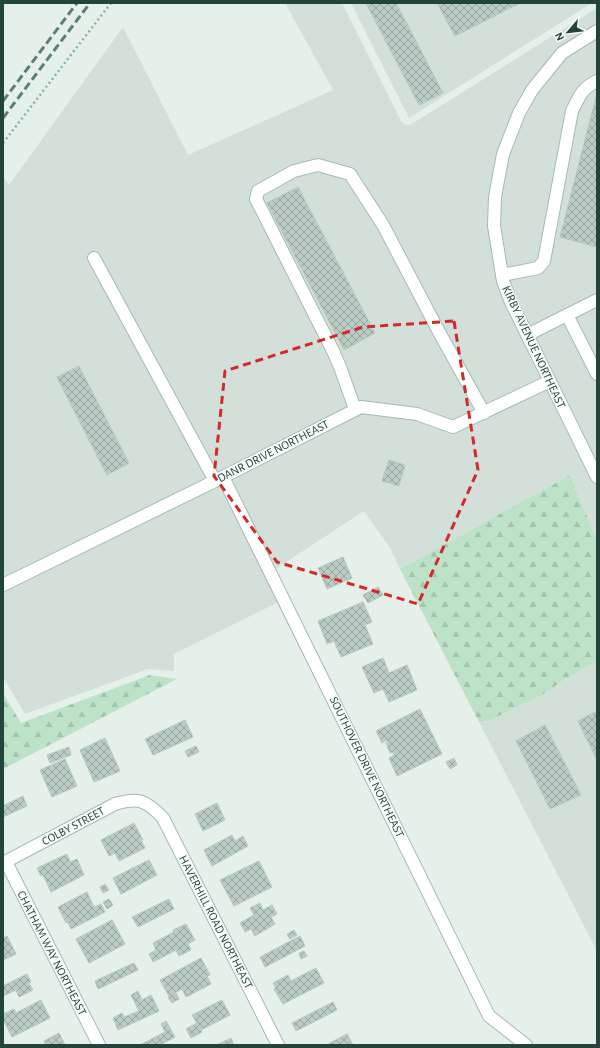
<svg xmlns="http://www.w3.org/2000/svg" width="600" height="1048" viewBox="0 0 600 1048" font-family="'Alegreya Sans',sans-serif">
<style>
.built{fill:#d3e0da}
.forest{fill:url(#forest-firs)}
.building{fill:url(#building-cross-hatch);stroke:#b6cac2}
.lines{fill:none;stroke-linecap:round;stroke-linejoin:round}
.minor-casing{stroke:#a6b9b3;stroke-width:14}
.path{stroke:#82b7a7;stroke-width:2.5;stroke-dasharray:2 3;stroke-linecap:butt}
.minor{stroke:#fff;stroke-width:12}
.rail{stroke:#5c7f76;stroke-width:3;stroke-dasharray:8 4;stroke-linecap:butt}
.marked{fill:none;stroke:#d62828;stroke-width:3;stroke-dasharray:8 5;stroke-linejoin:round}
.labels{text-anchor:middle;stroke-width:3;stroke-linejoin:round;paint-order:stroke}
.street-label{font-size:12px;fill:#21443b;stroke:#f6fbf9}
</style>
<defs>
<pattern id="forest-firs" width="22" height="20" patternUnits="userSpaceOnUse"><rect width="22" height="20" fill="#bce3c7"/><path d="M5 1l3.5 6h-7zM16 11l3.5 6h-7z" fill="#a1c4ac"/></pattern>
<pattern id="building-cross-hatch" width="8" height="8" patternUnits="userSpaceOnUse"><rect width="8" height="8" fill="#bacbc4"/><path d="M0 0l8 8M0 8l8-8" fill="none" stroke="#97a6a0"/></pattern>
</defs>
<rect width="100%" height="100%" fill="#e5f0eb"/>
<g class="built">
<polygon points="285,3 342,3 401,121 405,125 410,125 597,8 597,541 570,475 400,569 390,548 364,511 274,570 289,597 174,654 174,671 148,669 25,714 3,677 3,628 5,624 3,619 3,176 9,185 123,27 188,155 333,90"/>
<polygon points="351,3 592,3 409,118"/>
<polygon points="597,661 597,951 479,722 488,721 542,695 564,680"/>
</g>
<g class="forest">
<polygon points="570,475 597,541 597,661 564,680 542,695 488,721 479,722 400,569"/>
<polygon points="150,675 177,679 3,769 3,693 21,723"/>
</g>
<g class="building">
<polygon points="366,3 396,3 443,93 419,105"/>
<polygon points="437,3 520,3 455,36"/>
<polygon points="597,93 597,247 560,237"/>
<polygon points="298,187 375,333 344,350 267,203"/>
<polygon points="79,366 129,463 107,475 57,377"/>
<polygon points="389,460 405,465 399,486 382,481"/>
<polygon points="343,557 352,578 327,589 318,568"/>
<polygon points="378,587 383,595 368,603 363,595"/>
<polygon points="363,602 372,622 365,625 373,644 341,657 334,641 327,644 318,621"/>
<polygon points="383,658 389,673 407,665 417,690 389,702 383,689 374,693 362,667"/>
<polygon points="420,709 442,754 397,776 389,758 394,755 393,752 390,753 386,743 388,742 387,740 382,743 376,731"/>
<polygon points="597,711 597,760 578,721"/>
<polygon points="185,720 193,737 153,755 145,739"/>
<polygon points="545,725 581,795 550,809 516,741"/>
<polygon points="105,738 120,771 94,782 80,750"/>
<polygon points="196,746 199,752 188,757 185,751"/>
<polygon points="69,747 71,755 50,763 47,755"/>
<polygon points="454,758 457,765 450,769 446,762"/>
<polygon points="65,759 77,786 52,797 40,770"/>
<polygon points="23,796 27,806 3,817 3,806"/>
<polygon points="217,803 225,820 203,831 195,814"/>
<polygon points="134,823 143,840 141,840 145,848 119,861 115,853 109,856 101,840"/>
<polygon points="232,835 235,841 243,836 248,846 212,866 204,850"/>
<polygon points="67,854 70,862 77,859 84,875 51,892 43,875 41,876 37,868"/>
<polygon points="149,860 157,875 121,894 113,878"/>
<polygon points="259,861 272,887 234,906 220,880"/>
<polygon points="105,884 109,890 103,893 100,887"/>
<polygon points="87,892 94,907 101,904 105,912 71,929 68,922 66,923 58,907"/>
<polygon points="109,899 113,905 107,909 103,902"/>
<polygon points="169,899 174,909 138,927 132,917"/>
<polygon points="260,903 263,910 272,905 277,914 271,917 275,924 255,936 251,929 245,932 240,923 254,915 250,908"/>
<polygon points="112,920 125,944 89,963 76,939"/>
<polygon points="186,924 195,940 188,944 191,950 179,956 176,950 153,962 149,954 156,950 153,943 174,932 173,930"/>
<polygon points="294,930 297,935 290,939 287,934"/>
<polygon points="7,936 16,954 3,960 3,938"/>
<polygon points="300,936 305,946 265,967 260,957"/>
<polygon points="304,951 307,956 301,959 299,953"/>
<polygon points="201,958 210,975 207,976 211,984 186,997 182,989 169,996 160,980"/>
<polygon points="134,963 138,970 98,989 95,981"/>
<polygon points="316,968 324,983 283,1004 274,989 276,988 273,983 288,975 291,981"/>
<polygon points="27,974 31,982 29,983 33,990 19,997 16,990 3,996 3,986"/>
<polygon points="138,991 142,1000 151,995 159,1011 118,1030 113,1018 122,1013 124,1017 139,1011 131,995"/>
<polygon points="176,993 179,999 172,1003 168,997"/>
<polygon points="41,1000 50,1018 12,1037 3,1019 3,1014 14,1009 16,1013"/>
<polygon points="222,1000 230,1015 201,1030 202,1032 191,1038 186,1029 197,1023 192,1015"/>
<polygon points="333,1002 337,1010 296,1031 292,1023"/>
<polygon points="166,1021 175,1037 160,1045 140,1045 165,1032 161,1024"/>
<polygon points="59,1033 65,1045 46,1045 44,1041"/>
<polygon points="347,1034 353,1045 326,1045"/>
<polygon points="231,1038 234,1045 217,1045"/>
</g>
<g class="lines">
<g class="minor-casing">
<g id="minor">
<polyline points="597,31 562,53 532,90 519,113 503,154 495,197 494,226 503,281 510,300 597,477"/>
<polyline points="94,258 215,481"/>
<path d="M502 275 538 268 544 261 572 111C579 97 582 88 597 81"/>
<polyline points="567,315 597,374"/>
<polyline points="527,335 597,300"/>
<polyline points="355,409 340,367 333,351 256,199 258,191 294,171 318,165 350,174 383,225 439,332 484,413"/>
<polyline points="223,477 489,1016 526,1045"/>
<polyline points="3,585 223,477 361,407 417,414 453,427 550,381"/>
<polyline points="6,862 99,1045"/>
<path d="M3 863 115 804C138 797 146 800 163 818L278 1045"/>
</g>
</g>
<polyline class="path" points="3,143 111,3"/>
<use href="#minor" class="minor"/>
<g class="rail">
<polyline points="3,101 77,3"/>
<polyline points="3,118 90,3"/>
</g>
</g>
<path class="marked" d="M454 321 478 470 418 604 277 562 214 476 225 371 363 327Z"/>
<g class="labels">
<g class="street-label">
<text transform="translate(534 347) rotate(65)" y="4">KIRBY AVENUE NORTHEAST</text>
<text transform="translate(273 451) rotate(-27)" y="4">DANR DRIVE NORTHEAST</text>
<text transform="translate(367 767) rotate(64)" y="4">SOUTHOVER DRIVE NORTHEAST</text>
<text transform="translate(73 826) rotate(-28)" y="4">COLBY STREET</text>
<text transform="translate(216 922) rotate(63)" y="4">HAVERHILL ROAD NORTHEAST</text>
<text transform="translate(52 953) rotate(63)" y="4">CHATHAM WAY NORTHEAST</text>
</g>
</g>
<rect width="600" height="1048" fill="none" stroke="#21443b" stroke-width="8"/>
<g transform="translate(568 32) rotate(242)" stroke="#f6fbf9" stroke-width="3" paint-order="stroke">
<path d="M0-3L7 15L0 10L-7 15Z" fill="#21443b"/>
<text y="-6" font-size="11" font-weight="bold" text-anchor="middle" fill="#21443b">N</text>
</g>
</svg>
